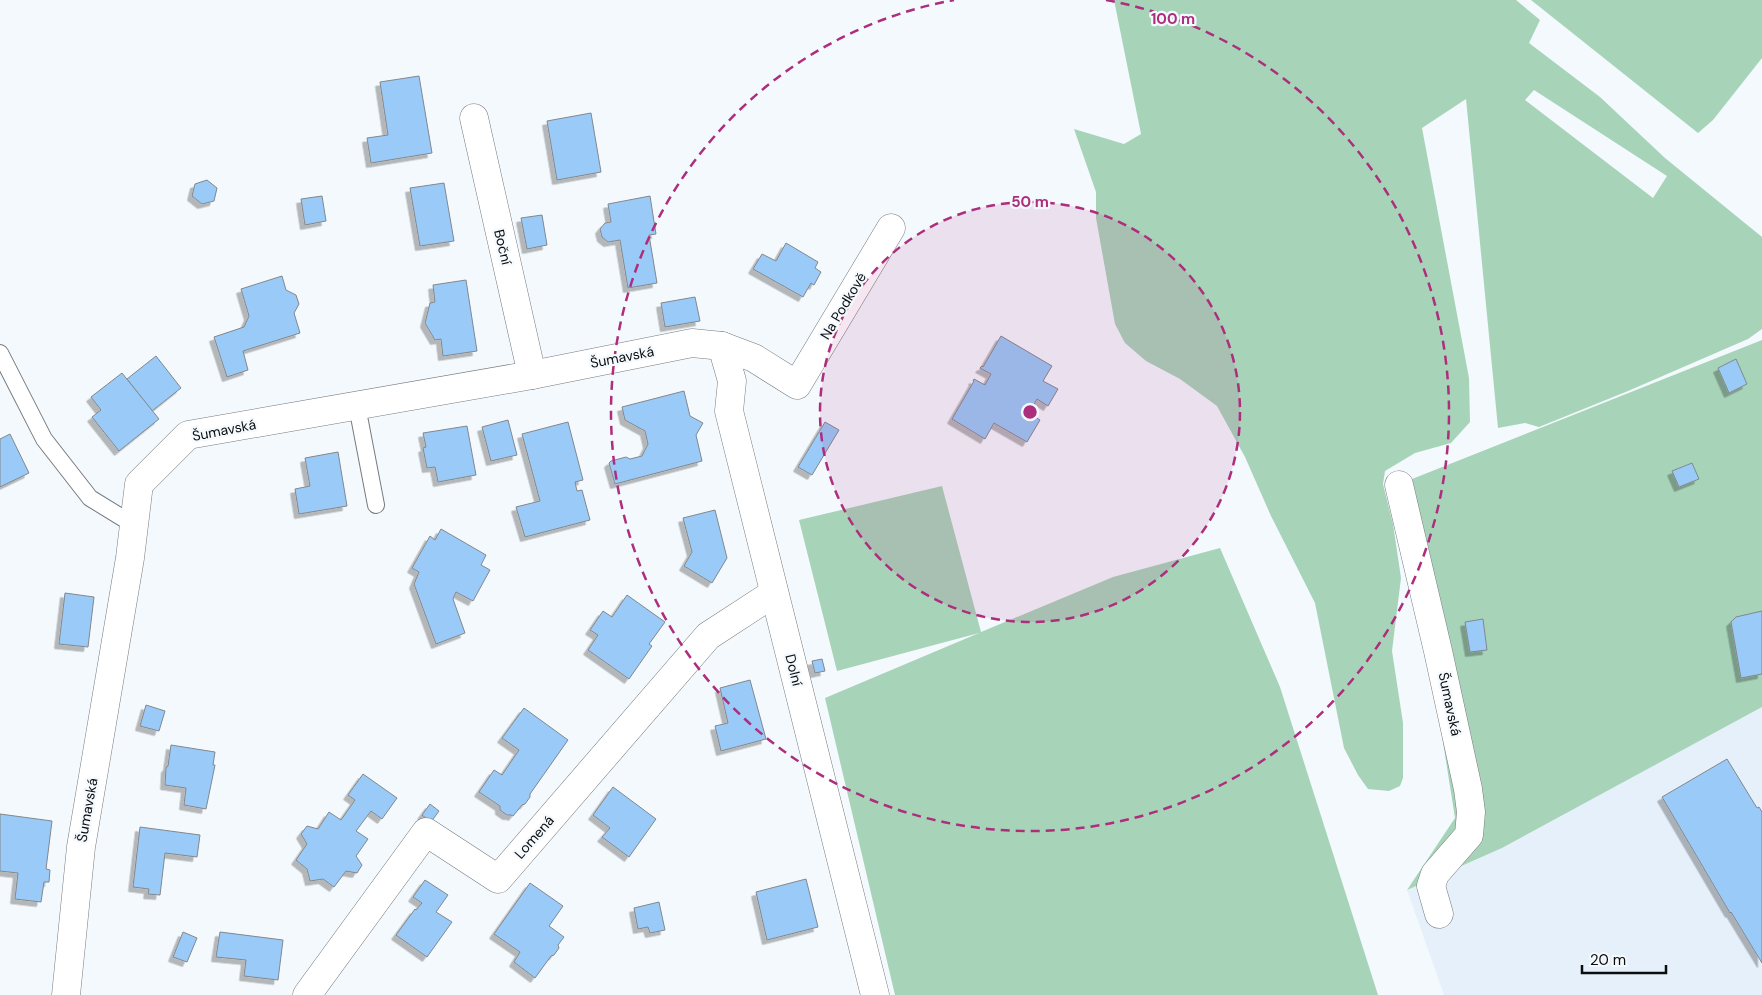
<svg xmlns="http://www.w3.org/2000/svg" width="1762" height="995" viewBox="0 0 1762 995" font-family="'DM Sans',sans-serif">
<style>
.built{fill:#e6f0fb}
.green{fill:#a7d4b9;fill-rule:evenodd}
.building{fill:#99caf8;stroke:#83878b;filter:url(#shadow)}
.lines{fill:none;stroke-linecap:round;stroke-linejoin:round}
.lane-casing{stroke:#777b7f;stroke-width:18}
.street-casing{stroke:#777b7f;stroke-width:29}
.lane{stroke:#fff;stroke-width:16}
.street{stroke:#fff;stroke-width:28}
.ring{fill:none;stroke:#ad2e7c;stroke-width:2.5;stroke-dasharray:9 6}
.labels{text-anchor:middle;stroke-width:4.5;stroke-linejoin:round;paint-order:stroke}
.street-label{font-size:14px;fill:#0c0d0f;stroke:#f4f9fd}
.centre{fill:#ad2e7c;stroke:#f4f9fd;stroke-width:2.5}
.ring-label{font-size:15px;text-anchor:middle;font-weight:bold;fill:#ad2e7c;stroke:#f4f9fd;stroke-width:4.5;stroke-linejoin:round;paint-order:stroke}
</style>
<defs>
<filter id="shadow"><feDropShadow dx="-4.5" dy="4.5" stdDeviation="0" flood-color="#0004"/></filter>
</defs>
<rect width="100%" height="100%" fill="#f4f9fd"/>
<polygon class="built" points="1762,707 1762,995 1444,995 1407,890 1502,848"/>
<g class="green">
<path d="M1114 0H1516L1540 20 1529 43 1600 97 1665 158 1762 237V329L1748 339 1628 391 1539 427 1525 423 1498 428 1466 99 1422 128 1469 378 1470 422 1451 443 1415 453 1385 471 1383 484 1393 524 1401 578 1392 651 1403 723V778L1400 786 1389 791 1368 789 1358 775 1344 748 1315 603 1271 516 1245 457 1217 406 1180 379 1146 361 1125 343 1115 324 1096 218V192L1074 129 1124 144 1141 134ZM1534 90 1667 176 1653 198 1525 100Z"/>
<polygon points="1531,0 1762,0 1762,58 1713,120 1698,133"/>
<polygon points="1762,340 1762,707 1502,848 1407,890 1455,818 1402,483"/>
<polygon points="942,486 981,632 1113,577 1220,548 1280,687 1378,995 895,995 825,698 979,633 837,671 799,520"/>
</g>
<g class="building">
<polygon points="419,76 432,153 371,163 367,138 388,135 380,82"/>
<polygon points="591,113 601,172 557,180 547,121"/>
<polygon points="207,180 217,188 214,201 202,204 192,196 195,184"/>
<polygon points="444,183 454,241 420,246 410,188"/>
<polygon points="322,196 326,221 305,225 301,199"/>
<polygon points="650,196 656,234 649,235 657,283 628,288 620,240 608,242 602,237 600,229 605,223 611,222 608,204"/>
<polygon points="542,215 547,245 527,249 521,218"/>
<polygon points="786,243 818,262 815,268 821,272 814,285 811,283 803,297 753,269 762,254 776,261"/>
<polygon points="282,276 286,290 296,295 299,304 294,313 300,333 243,351 248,370 227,377 214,337 244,327 249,316 241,289"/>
<polygon points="466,280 477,351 443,356 441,339 435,340 425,323 430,303 435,302 433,285"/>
<polygon points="695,297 700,321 665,327 661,303"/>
<polygon points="1001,336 1052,366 1043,381 1058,389 1048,406 1037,399 1029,413 1040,420 1027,442 994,423 985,439 952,419 974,381 973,381 974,379 985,385 991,374 980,368 982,366 983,367"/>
<polygon points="156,356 181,388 152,411 127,379"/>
<polygon points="1736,359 1747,384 1729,393 1718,368"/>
<polygon points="122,373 159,419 119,451 92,417 101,410 91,397"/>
<polygon points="684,391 690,416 703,423 696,435 702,461 615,484 609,463 611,461 626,457 630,459 642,456 648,444 645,431 625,420 622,407"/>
<polygon points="508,420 517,455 491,461 482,427"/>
<polygon points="568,422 583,480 575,482 577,491 582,490 590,520 525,537 516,507 540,501 522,434"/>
<polygon points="825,422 839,430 812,475 798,467"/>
<polygon points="467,426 476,475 438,482 435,467 427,468 423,448 426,447 423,433"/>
<polygon points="10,434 29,473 0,487 0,439"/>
<polygon points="338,452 347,506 299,514 295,489 310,486 305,458"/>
<polygon points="1692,463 1699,479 1679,487 1672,471"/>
<polygon points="715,510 727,558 712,583 684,566 692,552 683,518"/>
<polygon points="441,529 486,555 481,565 490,570 473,601 456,592 453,599 465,633 436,644 414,584 419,572 412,568 430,536 435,540"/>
<polygon points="65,593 94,597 88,647 59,644"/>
<polygon points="627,595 665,622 649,644 652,646 629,679 588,650 598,635 590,630 603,611 612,617"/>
<polygon points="1762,611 1762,674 1741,678 1731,622 1736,617"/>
<polygon points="1483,619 1487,650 1470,652 1465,622"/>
<polygon points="822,659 825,671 815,673 812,661"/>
<polygon points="750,680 766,739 721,751 715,726 728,723 720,688"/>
<polygon points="146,705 165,711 159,731 140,726"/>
<polygon points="524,708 568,740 530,794 530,797 525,804 522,805 513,816 511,815 507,815 500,810 500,806 479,792 494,770 502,775 519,750 502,738"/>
<polygon points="171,745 215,752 213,765 215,765 206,809 184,805 186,788 165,785 166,768 168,766"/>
<polygon points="1727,759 1757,808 1759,807 1762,812 1762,963 1731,912 1730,913 1662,797"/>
<polygon points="363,774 397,798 382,819 371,811 356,831 368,839 356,856 362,865 357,873 346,871 334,887 323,879 310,881 307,869 296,860 307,844 301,834 307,826 318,829 329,812 341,820 355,800 348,795"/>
<polygon points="613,787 656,819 629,857 602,837 610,828 593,815"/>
<polygon points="430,804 439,811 431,822 422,815"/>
<polygon points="0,814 52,821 46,869 50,870 49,882 44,882 41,902 15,899 18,873 0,871"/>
<polygon points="140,827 200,835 197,857 165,853 160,895 148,894 149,889 133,887"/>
<polygon points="806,879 818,927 767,940 756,892"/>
<polygon points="425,880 448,895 436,912 452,922 427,957 396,935 415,909 416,910 422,903 413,897"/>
<polygon points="530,883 563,906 549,926 564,937 558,945 559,948 554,955 551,956 535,978 514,962 520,952 494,934"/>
<polygon points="659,902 665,930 650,933 648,927 638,929 634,908"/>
<polygon points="183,932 197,938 187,962 173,957"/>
<polygon points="220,932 283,940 278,980 244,976 246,960 216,957"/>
</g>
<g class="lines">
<g class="lane-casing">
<g id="lane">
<polyline points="0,353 44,439 90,498 134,525"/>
<polyline points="357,406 376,505"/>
</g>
</g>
<g class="street-casing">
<g id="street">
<polyline points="474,118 532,375"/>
<polyline points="722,346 732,381 729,411 875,995"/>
<polyline points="1399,485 1438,651 1468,789 1471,812 1469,835 1435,874 1431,886 1439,914"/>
<polyline points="66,995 81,847 130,558 139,484 188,435 532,375 692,343 722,346 754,358 797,385 891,228"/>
<polyline points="307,995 426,832 498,879 708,636 774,593"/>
</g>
</g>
<use href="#lane" class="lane"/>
<use href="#street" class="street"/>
</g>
<circle cx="1030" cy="412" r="210" fill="#ad2e7c" fill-opacity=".12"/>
<g class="ring">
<circle cx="1030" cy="412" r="210"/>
<path d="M1106 0A419 419 0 1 1 954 0"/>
</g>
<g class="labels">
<g class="street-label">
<text transform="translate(503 247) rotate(77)" y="5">Boční</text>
<text transform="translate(843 306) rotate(-59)" y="5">Na Podkově</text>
<text transform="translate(622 357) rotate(-11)" y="5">Šumavská</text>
<text transform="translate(224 430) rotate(-11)" y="5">Šumavská</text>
<text transform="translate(794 670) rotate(76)" y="5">Dolní</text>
<text transform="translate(1450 704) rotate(78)" y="5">Šumavská</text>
<text transform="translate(87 810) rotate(-80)" y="5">Šumavská</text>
<text transform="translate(534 837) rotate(-49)" y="5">Lomená</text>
</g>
</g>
<circle cx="1030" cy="412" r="8" class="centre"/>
<g class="ring-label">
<text x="1173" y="24">100 m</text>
<text x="1030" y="207">50 m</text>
</g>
<path d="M1582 965v8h84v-8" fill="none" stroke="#0c0d0f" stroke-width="2.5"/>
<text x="1590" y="965" font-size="15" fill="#0c0d0f" stroke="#f4f9fd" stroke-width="4" paint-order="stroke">20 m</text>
</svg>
